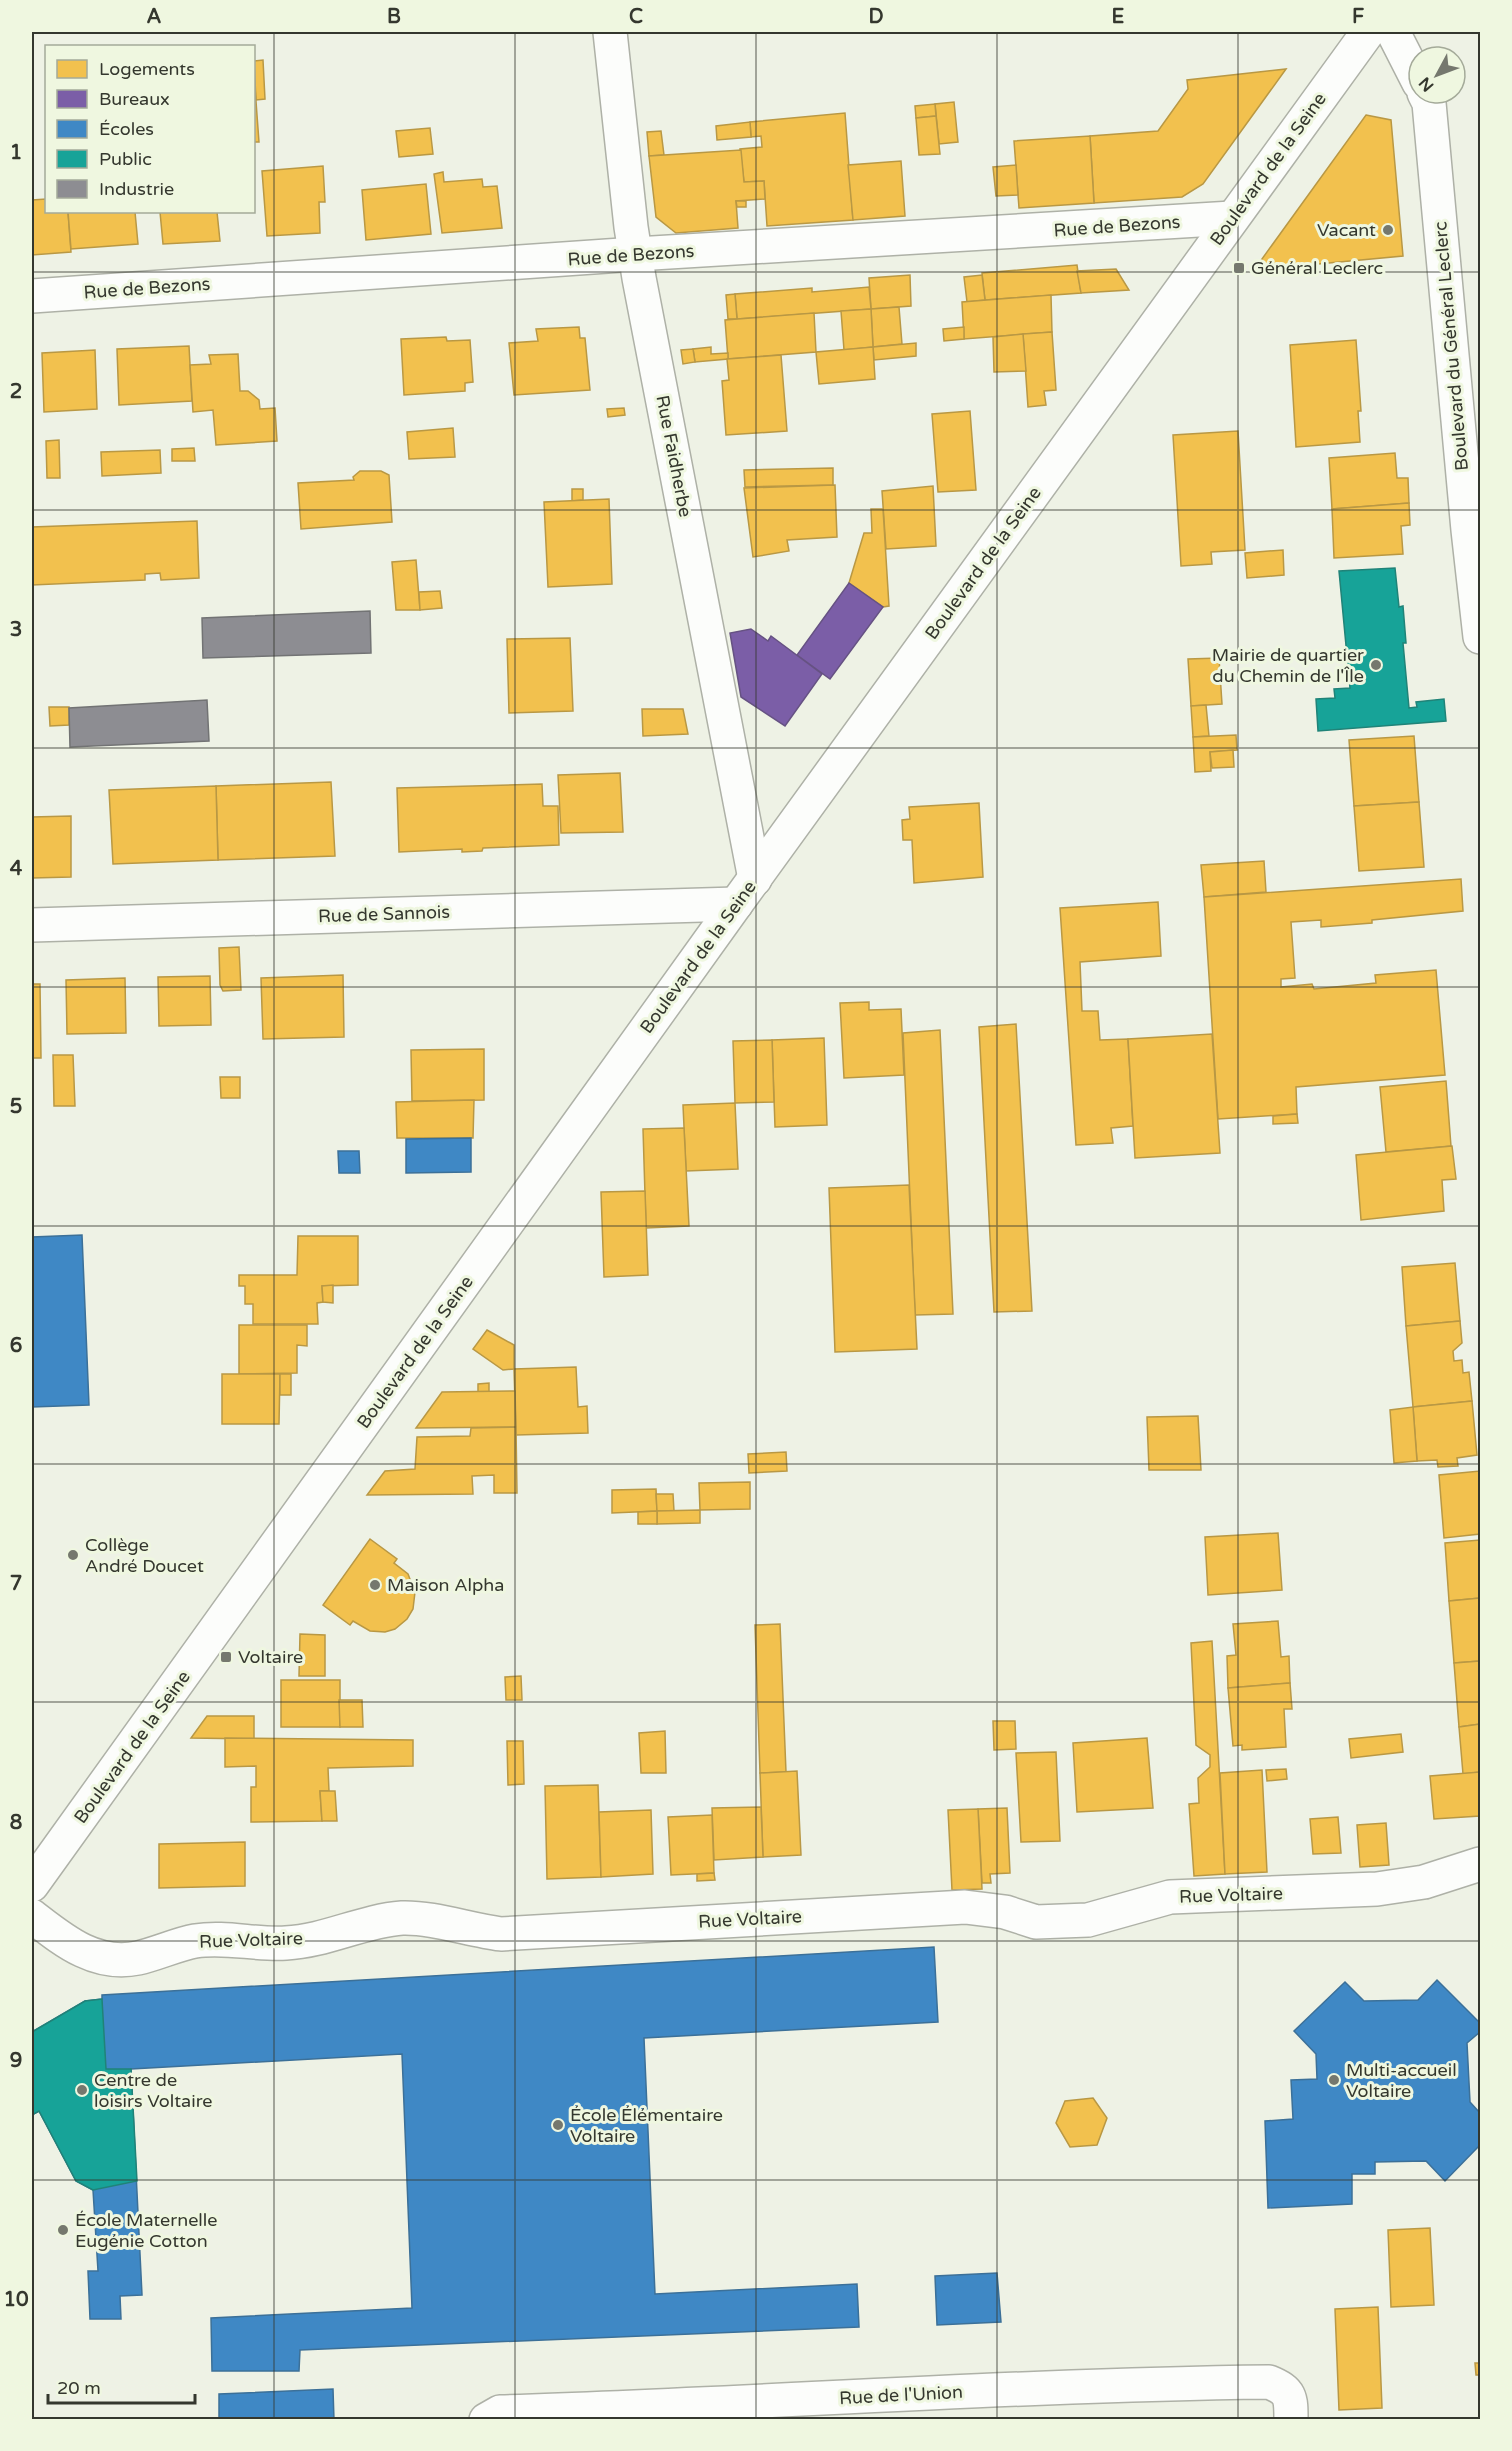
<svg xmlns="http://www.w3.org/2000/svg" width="1512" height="2451" viewBox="0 0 1512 2451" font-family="'Varela Round',sans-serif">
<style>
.homes{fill:#f2c14e;stroke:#b99844;stroke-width:1.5}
.offices{fill:#7b5ea7;stroke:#665283;stroke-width:1.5}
.schools{fill:#3f88c5;stroke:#3c7098;stroke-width:1.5}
.public{fill:#17a398;stroke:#208378;stroke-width:1.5}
.industry{fill:#8d8d92;stroke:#727374;stroke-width:1.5}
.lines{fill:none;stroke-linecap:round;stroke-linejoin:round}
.minor-casing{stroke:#aeb1a7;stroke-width:36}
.minor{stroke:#fcfdfb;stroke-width:33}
.grid{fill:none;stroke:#34372e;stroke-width:1.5;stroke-opacity:0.55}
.poi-dot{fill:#75786e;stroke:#eff7e0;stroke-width:2}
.labels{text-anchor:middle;stroke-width:6;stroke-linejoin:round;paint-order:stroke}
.street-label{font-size:18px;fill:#34372e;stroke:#eff7e0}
.poi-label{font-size:18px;fill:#34372e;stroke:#eff7e0;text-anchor:start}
.neatline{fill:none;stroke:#34372e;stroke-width:2}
.grid-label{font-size:20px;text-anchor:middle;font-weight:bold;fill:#34372e}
</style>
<rect width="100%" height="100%" fill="#eef2e5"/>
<g class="homes">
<polygon points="263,60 265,99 256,100 254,61"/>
<polygon points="1286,69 1203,184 1182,197 1094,203 1090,136 1158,131 1188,89 1187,80"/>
<polygon points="254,74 259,142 254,142"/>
<polygon points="954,102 958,142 939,144 935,104"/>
<polygon points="935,104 936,116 916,118 915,106"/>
<polygon points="845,113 853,220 767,226 764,181 744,182 740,149 762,147 761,136 751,137 750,122"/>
<polygon points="1366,115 1391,120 1403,256 1254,270"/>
<polygon points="936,116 940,154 919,155 916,118"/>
<polygon points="750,122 751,137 717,140 716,126"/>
<polygon points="430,128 433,154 399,157 396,131"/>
<polygon points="661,131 664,155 649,156 647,132"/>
<polygon points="1090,136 1094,203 1019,208 1014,141"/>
<polygon points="741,150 744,182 764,181 765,199 736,201 738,228 676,233 656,217 649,156"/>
<polygon points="901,161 905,216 853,220 848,165"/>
<polygon points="1016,165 1018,195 996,196 993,167"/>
<polygon points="323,166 325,202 319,202 320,233 267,236 262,171"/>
<polygon points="443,172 444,182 482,179 483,187 497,186 502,228 442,233 434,174"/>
<polygon points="426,184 431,234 366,240 362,190"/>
<polygon points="46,199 46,212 68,212 71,252 32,255 32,200"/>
<polygon points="736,201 746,201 746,207 737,207"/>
<polygon points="68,212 135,212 138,244 71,249"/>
<polygon points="160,212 217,212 220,241 163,244"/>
<polygon points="1077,265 1081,293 985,300 982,273"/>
<polygon points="1116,269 1129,290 1081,293 1077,271"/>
<polygon points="910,275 911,306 871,309 869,278"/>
<polygon points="982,275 985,300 967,302 964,277"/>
<polygon points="869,287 871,309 737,319 735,294 812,288 812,292"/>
<polygon points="735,294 737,319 728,319 726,295"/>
<polygon points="1051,295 1052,332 964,339 962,302"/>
<polygon points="899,307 902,344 873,347 871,309"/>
<polygon points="871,309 873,347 844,350 841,311"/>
<polygon points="814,313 816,352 728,359 725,320"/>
<polygon points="579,327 580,338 585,338 590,390 514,395 509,343 538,341 536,329"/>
<polygon points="964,327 964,339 944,341 943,329"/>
<polygon points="1052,332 1056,390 1044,391 1046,405 1028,407 1023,334"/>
<polygon points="1023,334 1026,371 994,372 993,337"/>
<polygon points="446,337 447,341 470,340 473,382 465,383 465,391 404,395 401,339"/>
<polygon points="1356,340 1361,411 1358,411 1360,442 1296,447 1290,345"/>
<polygon points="916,343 916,356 874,360 873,347"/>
<polygon points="189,346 192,401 119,405 117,349"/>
<polygon points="711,347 711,354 728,353 728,359 695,362 693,349"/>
<polygon points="873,347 875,379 819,384 816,352"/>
<polygon points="693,349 695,362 683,364 681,350"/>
<polygon points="95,350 97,409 44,412 42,353"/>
<polygon points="238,354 240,391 248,391 259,400 260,409 275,408 277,441 216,445 213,410 193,412 190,365 211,364 209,355"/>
<polygon points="781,355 787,431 726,435 722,381 729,380 727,359"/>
<polygon points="624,408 625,415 608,417 607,409"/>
<polygon points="970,411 976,490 938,492 932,414"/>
<polygon points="453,428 455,457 409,459 407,432"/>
<polygon points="1238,431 1245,550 1211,552 1212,564 1181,566 1173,435"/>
<polygon points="59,440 60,478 47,478 46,441"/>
<polygon points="194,448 195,461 172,461 172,449"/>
<polygon points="160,450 161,473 102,476 101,452"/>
<polygon points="1395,453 1397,478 1408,478 1409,503 1332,509 1329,458"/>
<polygon points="833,468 833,485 745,487 744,470"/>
<polygon points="360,471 381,471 389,475 392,522 301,529 298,483 354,480 353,477"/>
<polygon points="835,485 837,537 787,540 789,551 753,557 744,488"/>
<polygon points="933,486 936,546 886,549 882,491"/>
<polygon points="572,489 583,489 583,500 572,501"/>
<polygon points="609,499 612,584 548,587 544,502"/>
<polygon points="1409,503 1410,525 1401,526 1403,554 1334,558 1332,509"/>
<polygon points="871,509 883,509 889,606 883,607 849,583 864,533 872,533"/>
<polygon points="197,521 199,578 161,580 160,573 145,574 145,580 32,585 32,527"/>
<polygon points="1283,550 1284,575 1247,578 1245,553"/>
<polygon points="416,560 420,610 396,610 392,562"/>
<polygon points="440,591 442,608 420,610 419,592"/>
<polygon points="570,638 573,711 509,713 507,639"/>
<polygon points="1219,658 1222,704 1191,706 1188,659"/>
<polygon points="1206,705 1209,736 1193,737 1191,706"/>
<polygon points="49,707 69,707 69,725 50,726"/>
<polygon points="642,709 683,709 688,734 643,736"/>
<polygon points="1236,735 1237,750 1210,752 1211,771 1195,772 1193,737"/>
<polygon points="1414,736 1419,802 1354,806 1349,740"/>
<polygon points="1233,750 1234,767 1212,768 1210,752"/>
<polygon points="620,773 623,832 561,833 558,775"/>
<polygon points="331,782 335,856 218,860 216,786"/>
<polygon points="542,784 543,806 558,806 559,845 483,848 482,851 462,852 462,849 399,852 397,788"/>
<polygon points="216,786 218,860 113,864 109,790"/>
<polygon points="1419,802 1424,867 1359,871 1354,806"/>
<polygon points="979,803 983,877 914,883 912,840 903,840 902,820 910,819 909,807"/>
<polygon points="71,816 71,877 32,878 32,817"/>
<polygon points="1264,861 1266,892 1204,897 1201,865"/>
<polygon points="1461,879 1463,911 1372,920 1372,923 1321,927 1321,920 1291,922 1295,978 1281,979 1281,987 1312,984 1314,989 1376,983 1375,975 1436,970 1445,1075 1296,1087 1297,1114 1218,1119 1204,897"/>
<polygon points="1158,902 1161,956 1080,962 1082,1011 1098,1011 1100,1040 1128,1039 1133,1126 1111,1128 1113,1143 1076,1145 1060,908"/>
<polygon points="239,947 241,990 223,991 220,985 219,948"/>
<polygon points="343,975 344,1037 263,1039 261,978"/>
<polygon points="210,976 211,1025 159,1026 158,977"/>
<polygon points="125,978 126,1033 67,1034 66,980"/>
<polygon points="32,984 40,984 41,1058 32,1058"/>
<polygon points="869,1002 869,1010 901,1009 904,1075 844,1078 840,1003"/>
<polygon points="1016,1024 1032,1311 994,1312 979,1027"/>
<polygon points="940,1030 953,1314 915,1315 903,1033"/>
<polygon points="1212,1034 1220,1153 1135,1158 1128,1039"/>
<polygon points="824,1038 827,1125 775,1127 772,1040"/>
<polygon points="772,1040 774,1102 735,1103 733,1041"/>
<polygon points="484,1049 484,1100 412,1101 411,1050"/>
<polygon points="53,1055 73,1055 75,1106 54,1106"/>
<polygon points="220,1077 240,1077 240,1098 221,1098"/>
<polygon points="1446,1081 1451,1146 1386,1152 1380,1087"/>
<polygon points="474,1100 473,1138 397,1138 396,1102"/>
<polygon points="735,1103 738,1169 686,1171 683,1105"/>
<polygon points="1297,1114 1298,1123 1273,1124 1273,1116"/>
<polygon points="684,1128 689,1226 646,1228 643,1129"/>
<polygon points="1452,1146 1456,1179 1442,1180 1444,1211 1361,1220 1356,1155"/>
<polygon points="909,1185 917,1349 835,1352 829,1188"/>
<polygon points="645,1191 648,1275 604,1277 601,1192"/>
<polygon points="298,1236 358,1236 358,1285 322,1286 323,1302 317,1303 318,1324 253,1324 253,1304 245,1304 245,1286 239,1286 239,1275 297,1275"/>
<polygon points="1455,1263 1460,1321 1406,1326 1402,1267"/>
<polygon points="333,1285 333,1303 323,1302 322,1286"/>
<polygon points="1460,1321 1462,1343 1453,1351 1454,1361 1462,1360 1463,1373 1469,1372 1472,1401 1413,1407 1406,1326"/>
<polygon points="239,1325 307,1325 307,1346 297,1345 297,1373 239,1374"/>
<polygon points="487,1330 514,1345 514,1369 503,1370 473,1349"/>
<polygon points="576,1367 578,1407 587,1406 588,1433 516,1435 514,1369"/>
<polygon points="222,1374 280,1374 279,1424 222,1424"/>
<rect x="280" y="1374" width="11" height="21"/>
<polygon points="489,1383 489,1392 478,1392 478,1384"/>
<polygon points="515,1391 516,1427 416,1428 442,1392"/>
<polygon points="1472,1401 1477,1455 1457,1458 1458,1466 1438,1467 1437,1460 1417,1461 1413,1407"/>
<polygon points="1413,1407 1417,1461 1394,1463 1390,1410"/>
<polygon points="1198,1416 1201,1470 1149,1470 1147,1417"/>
<polygon points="516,1427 517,1493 494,1493 494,1475 472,1476 473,1494 367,1495 385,1471 415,1469 417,1437 470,1436 471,1428"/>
<polygon points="786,1452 787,1471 749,1473 748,1454"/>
<polygon points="1480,1471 1480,1534 1444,1538 1439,1475"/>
<polygon points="750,1482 750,1509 700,1510 699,1483"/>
<polygon points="656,1489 657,1511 612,1513 612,1490"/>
<polygon points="656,1494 673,1494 674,1511 657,1511"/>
<polygon points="700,1510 700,1523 657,1524 657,1511"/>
<polygon points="657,1511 657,1524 638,1524 638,1512"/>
<polygon points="1278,1533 1282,1590 1208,1595 1205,1537"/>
<polygon points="370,1539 397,1559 394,1563 408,1574 415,1592 413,1609 407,1619 395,1629 385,1632 370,1631 353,1621 350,1625 323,1605"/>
<polygon points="1480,1540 1480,1598 1449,1601 1445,1543"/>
<polygon points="1480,1598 1480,1661 1454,1663 1449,1601"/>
<polygon points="1278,1621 1281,1657 1289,1656 1290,1683 1228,1688 1227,1656 1236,1655 1233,1624"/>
<polygon points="780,1624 786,1772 760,1773 755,1625"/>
<polygon points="300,1634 325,1635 325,1676 299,1676"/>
<polygon points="1212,1641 1225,1874 1194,1876 1189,1804 1199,1803 1198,1778 1210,1767 1210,1755 1196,1745 1191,1643"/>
<polygon points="1480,1661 1480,1724 1459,1727 1454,1663"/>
<polygon points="521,1676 522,1700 506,1700 505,1677"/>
<rect x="281" y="1680" width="59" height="47"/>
<polygon points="1290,1683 1292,1709 1284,1709 1286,1747 1242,1750 1242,1745 1233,1746 1228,1688"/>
<polygon points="339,1700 362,1700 363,1727 340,1727"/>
<polygon points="207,1716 254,1716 254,1739 191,1738"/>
<polygon points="993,1721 1015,1721 1016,1749 994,1750"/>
<polygon points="1480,1724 1480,1772 1463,1774 1459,1727"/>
<polygon points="665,1731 666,1773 641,1773 639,1733"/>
<polygon points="1401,1734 1403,1752 1351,1758 1349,1739"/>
<polygon points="225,1738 413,1740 413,1766 328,1768 329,1791 320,1791 322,1821 251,1822 251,1787 256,1787 256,1766 225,1767"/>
<polygon points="1147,1738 1153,1808 1077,1812 1073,1743"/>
<polygon points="507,1741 523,1741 524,1784 508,1785"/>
<polygon points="1056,1752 1060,1841 1021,1842 1016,1753"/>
<polygon points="1286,1769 1287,1779 1267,1781 1266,1770"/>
<polygon points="1262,1770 1267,1872 1225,1874 1220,1773"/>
<polygon points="797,1771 801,1855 763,1857 760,1773"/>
<polygon points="1480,1772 1480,1816 1434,1819 1430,1776"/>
<polygon points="598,1785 601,1877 547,1879 545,1786"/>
<polygon points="320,1791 335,1791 337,1821 322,1821"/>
<polygon points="761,1807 763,1857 714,1860 712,1808"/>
<polygon points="1007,1808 1010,1873 990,1874 991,1883 982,1883 978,1809"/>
<polygon points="978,1809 982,1889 952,1890 948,1810"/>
<polygon points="651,1810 653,1874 601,1877 599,1812"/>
<polygon points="712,1815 714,1873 671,1875 668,1817"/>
<polygon points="1338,1817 1341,1853 1313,1854 1310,1819"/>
<polygon points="1386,1823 1389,1865 1360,1867 1357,1825"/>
<polygon points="245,1842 245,1886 159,1888 159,1844"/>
<polygon points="714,1873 715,1880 697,1881 697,1874"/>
<polygon points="1093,2098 1107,2118 1097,2145 1070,2147 1056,2123 1065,2101"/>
<polygon points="1430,2228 1434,2305 1391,2307 1388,2230"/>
<polygon points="1378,2307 1382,2408 1339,2410 1335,2309"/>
<polygon points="1475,2363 1480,2363 1480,2375 1476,2375"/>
</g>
<g class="offices">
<polygon points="849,583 883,607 830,679 797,655"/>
<polygon points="751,629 768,641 771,636 822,674 785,726 741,697 730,633"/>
</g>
<g class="schools">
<polygon points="471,1138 471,1172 406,1173 406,1139"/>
<polygon points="338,1151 359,1151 360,1173 339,1173"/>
<polygon points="82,1235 89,1405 32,1407 32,1237"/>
<polygon points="934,1947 938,2022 644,2038 655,2294 857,2284 859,2327 300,2350 299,2371 212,2371 211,2318 412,2308 402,2054 131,2069 142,2295 120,2296 121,2319 90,2319 88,2271 98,2271 93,2190 76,2181 39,2111 32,2115 32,2032 85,2001 102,1999 102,1995"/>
<polygon points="1437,1980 1480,2023 1480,2032 1467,2043 1470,2102 1480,2113 1480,2145 1445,2181 1426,2161 1375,2162 1375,2174 1352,2174 1352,2204 1268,2208 1265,2121 1293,2119 1291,2080 1317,2079 1316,2054 1294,2031 1345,1982 1364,2001 1418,2000"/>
<polygon points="997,2273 1001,2322 937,2325 935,2276"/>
<polygon points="333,2389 334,2420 219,2420 219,2394"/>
</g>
<g class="public">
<polygon points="1395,568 1399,607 1403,606 1406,643 1403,643 1409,708 1417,707 1416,702 1444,699 1446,721 1318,731 1316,699 1335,698 1334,689 1350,688 1339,571"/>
<polygon points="102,1999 106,2069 131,2069 137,2181 93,2190 76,2181 39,2111 32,2115 32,2032 85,2001"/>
</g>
<g class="industry">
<polygon points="370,611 371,653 203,658 202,618"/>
<polygon points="207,700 209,741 70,747 69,708"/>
</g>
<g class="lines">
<g class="minor-casing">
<g id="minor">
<polyline points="610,32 631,227 639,278 755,879"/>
<polyline points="1393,32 1419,83"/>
<polyline points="1424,93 1429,103 1468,530 1480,637"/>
<polyline points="32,296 636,254 1232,218"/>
<polyline points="32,925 736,904"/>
<polyline points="32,1885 736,904 1368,32"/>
<path d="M32 1916C63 1940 95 1967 138 1958 156 1954 178 1944 195 1941 226 1936 255 1945 286 1943 326 1941 362 1921 402 1918 433 1917 469 1930 501 1934L965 1907 1005 1912 1036 1922 1088 1920 1170 1897 1377 1889 1424 1882 1480 1864"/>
<path d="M486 2420 500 2412C756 2404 1012 2385 1269 2382 1291 2391 1291 2397 1291 2420"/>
</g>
</g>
<use href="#minor" class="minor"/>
</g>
<path class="grid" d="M274 32V2420M515 32V2420M756 32V2420M997 32V2420M1238 32V2420M32 272H1480M32 510H1480M32 748H1480M32 987H1480M32 1226H1480M32 1464H1480M32 1702H1480M32 1941H1480M32 2180H1480"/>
<g class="poi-dot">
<circle cx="1388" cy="230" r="6"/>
<rect x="1233" y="262" width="12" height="12" rx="3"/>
<circle cx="1376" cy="665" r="6"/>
<circle cx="73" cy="1555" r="6"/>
<circle cx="375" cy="1585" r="6"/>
<rect x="220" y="1651" width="12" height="12" rx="3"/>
<circle cx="1334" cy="2080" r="6"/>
<circle cx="82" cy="2090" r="6"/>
<circle cx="558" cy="2125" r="6"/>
<circle cx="63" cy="2230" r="6"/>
</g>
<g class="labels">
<g class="street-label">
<text transform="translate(1268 169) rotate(-54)" y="6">Boulevard de la Seine</text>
<text transform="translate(1117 226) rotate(-4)" y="6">Rue de Bezons</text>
<text transform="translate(631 255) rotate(-4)" y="6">Rue de Bezons</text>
<text transform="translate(147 288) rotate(-4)" y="6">Rue de Bezons</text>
<text transform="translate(1451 346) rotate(-95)" y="6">Boulevard du Général Leclerc</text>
<text transform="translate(674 456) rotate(79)" y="6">Rue Faidherbe</text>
<text transform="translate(983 563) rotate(-54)" y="6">Boulevard de la Seine</text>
<text transform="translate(384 914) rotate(-2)" y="6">Rue de Sannois</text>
<text transform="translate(698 957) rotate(-54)" y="6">Boulevard de la Seine</text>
<text transform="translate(415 1352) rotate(-54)" y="6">Boulevard de la Seine</text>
<text transform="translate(132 1747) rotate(-54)" y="6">Boulevard de la Seine</text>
<text transform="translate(1231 1895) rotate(-2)" y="6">Rue Voltaire</text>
<text transform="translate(750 1919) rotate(-3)" y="6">Rue Voltaire</text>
<text transform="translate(251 1940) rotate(-2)" y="6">Rue Voltaire</text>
<text transform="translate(901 2395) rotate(-3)" y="6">Rue de l'Union</text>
</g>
<g class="poi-label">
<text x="1376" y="236" text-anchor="end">Vacant</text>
<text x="1251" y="274">Général Leclerc</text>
<text x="1364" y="661" text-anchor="end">Mairie de quartier<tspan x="1364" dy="21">du Chemin de l'Île</tspan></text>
<text x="85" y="1551">Collège<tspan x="85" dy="21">André Doucet</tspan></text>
<text x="387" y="1591">Maison Alpha</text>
<text x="238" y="1663">Voltaire</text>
<text x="1346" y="2076">Multi-accueil<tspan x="1346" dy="21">Voltaire</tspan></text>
<text x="94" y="2086">Centre de<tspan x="94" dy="21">loisirs Voltaire</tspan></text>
<text x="570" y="2121">École Élémentaire<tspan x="570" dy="21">Voltaire</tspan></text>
<text x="75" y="2226">École Maternelle<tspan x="75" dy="21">Eugénie Cotton</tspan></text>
</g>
</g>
<rect width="1512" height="2451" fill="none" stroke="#eff7e0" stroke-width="66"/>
<rect x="45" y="45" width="210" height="168" fill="#eff7e0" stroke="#a4aa99" stroke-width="1.5"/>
<rect x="57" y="60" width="30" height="18" fill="#f2c14e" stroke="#a4aa99" stroke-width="1.5"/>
<text x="99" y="75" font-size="18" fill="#34372e">Logements</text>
<rect x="57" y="90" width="30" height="18" fill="#7b5ea7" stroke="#a4aa99" stroke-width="1.5"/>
<text x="99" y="105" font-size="18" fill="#34372e">Bureaux</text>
<rect x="57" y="120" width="30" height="18" fill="#3f88c5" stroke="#a4aa99" stroke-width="1.5"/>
<text x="99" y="135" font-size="18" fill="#34372e">Écoles</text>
<rect x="57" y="150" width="30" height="18" fill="#17a398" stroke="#a4aa99" stroke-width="1.5"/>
<text x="99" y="165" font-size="18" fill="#34372e">Public</text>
<rect x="57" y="180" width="30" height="18" fill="#8d8d92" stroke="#a4aa99" stroke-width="1.5"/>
<text x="99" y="195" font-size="18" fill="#34372e">Industrie</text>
<g transform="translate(1437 75) rotate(229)"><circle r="28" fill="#eff7e0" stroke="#a4aa99" stroke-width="1.5"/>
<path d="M0-4.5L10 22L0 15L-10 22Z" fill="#75786e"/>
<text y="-9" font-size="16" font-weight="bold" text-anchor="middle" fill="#34372e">N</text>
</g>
<path d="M48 2394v9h147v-9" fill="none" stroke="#34372e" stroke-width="3"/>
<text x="57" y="2394" font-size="18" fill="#34372e" stroke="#eff7e0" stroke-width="4.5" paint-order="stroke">20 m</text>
<rect x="33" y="33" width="1446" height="2385" class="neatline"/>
<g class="grid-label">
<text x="154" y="23">A</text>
<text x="394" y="23">B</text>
<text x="636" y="23">C</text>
<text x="876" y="23">D</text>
<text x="1118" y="23">E</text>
<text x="1358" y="23">F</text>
<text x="16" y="159">1</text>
<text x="16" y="398">2</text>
<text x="16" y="636">3</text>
<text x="16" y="875">4</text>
<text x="16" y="1113">5</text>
<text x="16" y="1352">6</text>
<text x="16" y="1590">7</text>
<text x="16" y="1829">8</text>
<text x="16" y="2067">9</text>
<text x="16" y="2306">10</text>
</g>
</svg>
